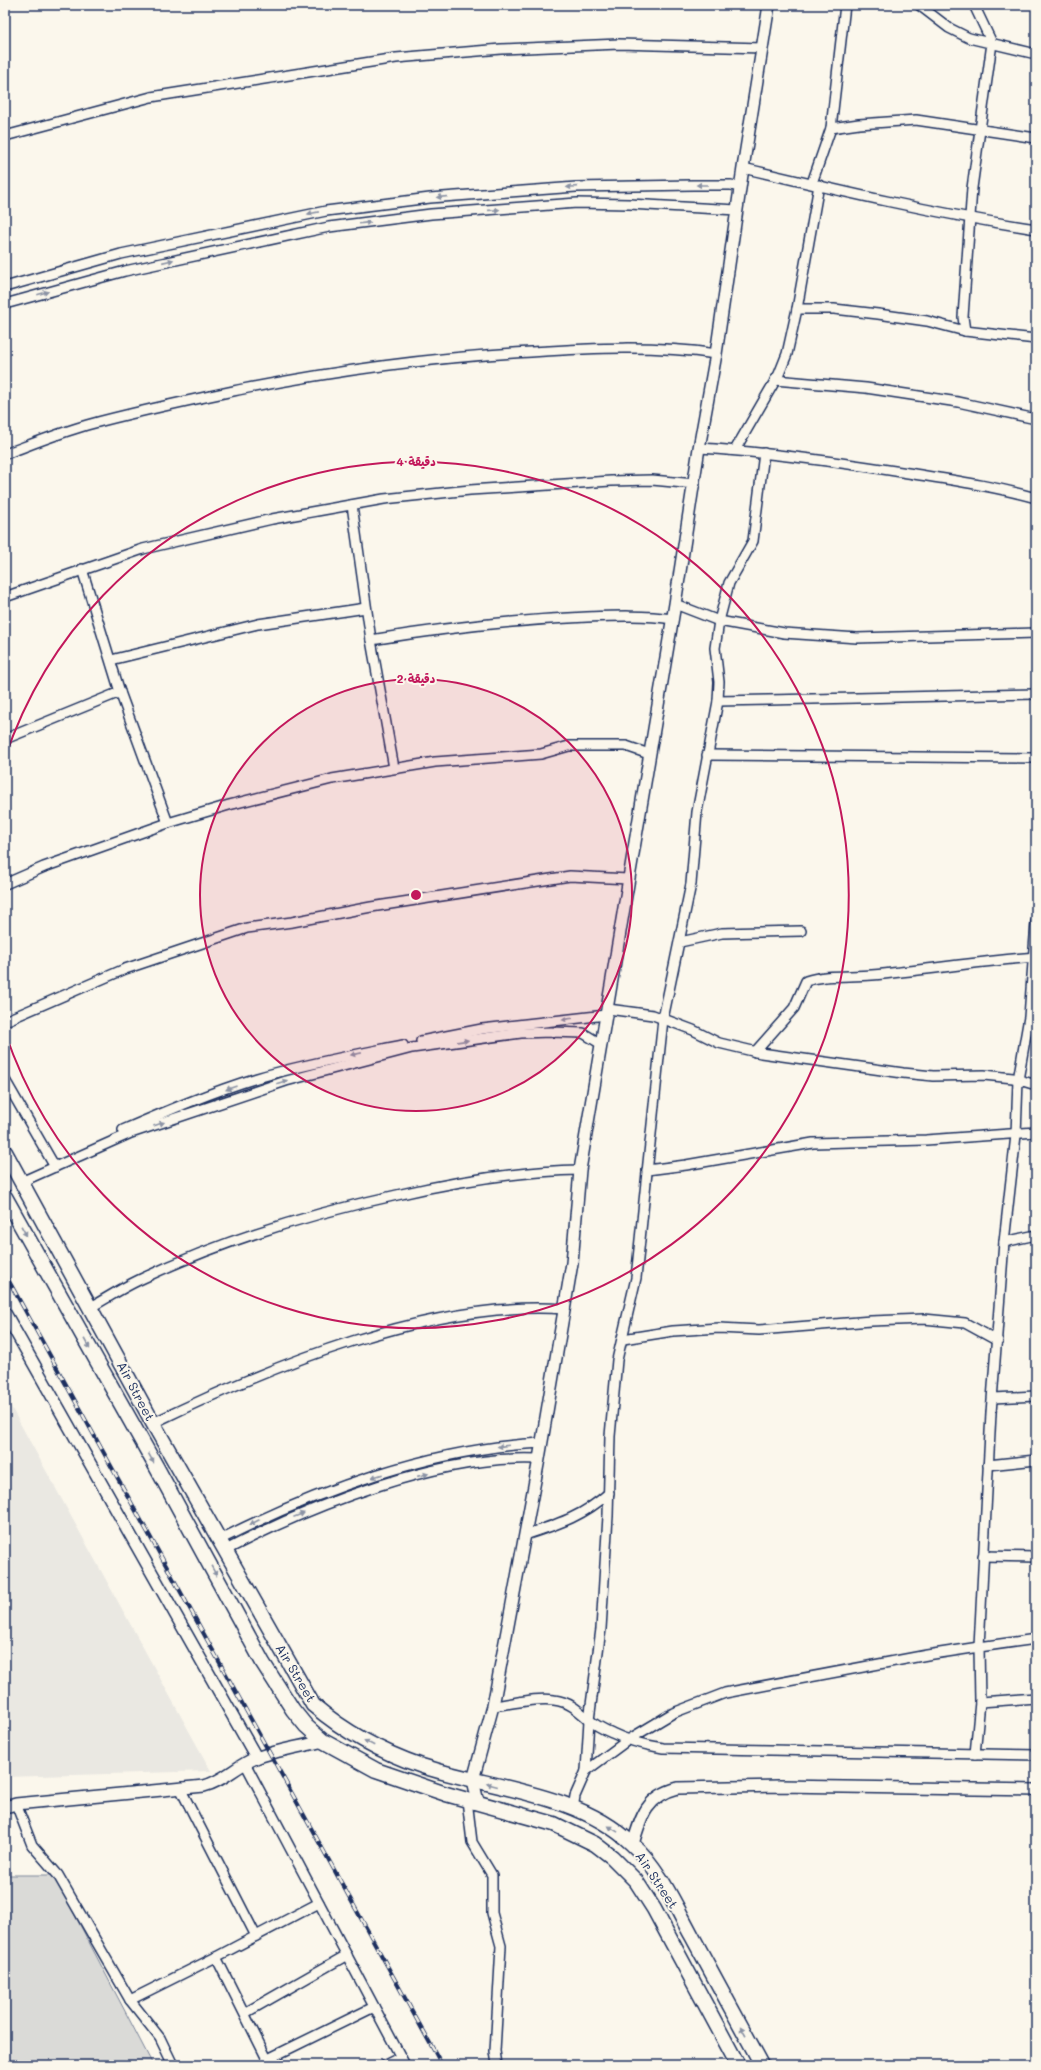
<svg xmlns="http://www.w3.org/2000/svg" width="1041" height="2070" viewBox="0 0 1041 2070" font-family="Mali,'Playpen Sans Arabic',sans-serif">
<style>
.built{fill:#eae8e2}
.green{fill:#dadad7;stroke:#7a849a}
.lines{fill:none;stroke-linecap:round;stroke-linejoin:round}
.minor-casing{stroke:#1b2f5e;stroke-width:12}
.tertiary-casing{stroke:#1b2f5e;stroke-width:14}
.primary-casing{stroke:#1b2f5e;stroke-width:17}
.minor{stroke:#fbf7ec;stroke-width:9}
.tertiary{stroke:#fbf7ec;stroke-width:11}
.primary{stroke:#fbf7ec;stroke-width:14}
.rail-casing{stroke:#1b2f5e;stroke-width:4}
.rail{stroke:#fbf7ec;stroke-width:2.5;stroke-dasharray:8;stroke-linecap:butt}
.oneway{fill:#8b93a5}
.ring{fill:none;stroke:#c2185b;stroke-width:2}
.labels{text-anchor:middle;stroke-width:4;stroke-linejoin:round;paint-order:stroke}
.street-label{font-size:13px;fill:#1b2f5e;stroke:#fbf7ec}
.centre{fill:#c2185b;stroke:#fbf7ec;stroke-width:2}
.ring-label{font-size:12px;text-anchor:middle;font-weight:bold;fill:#c2185b;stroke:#fbf7ec;stroke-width:4;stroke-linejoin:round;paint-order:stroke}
</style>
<rect width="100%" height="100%" fill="#fbf7ec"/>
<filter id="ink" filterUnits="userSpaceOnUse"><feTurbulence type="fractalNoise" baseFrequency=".025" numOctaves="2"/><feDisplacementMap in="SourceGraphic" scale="8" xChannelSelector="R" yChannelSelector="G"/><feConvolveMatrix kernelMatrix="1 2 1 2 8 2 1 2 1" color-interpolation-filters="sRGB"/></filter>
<g filter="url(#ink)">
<polygon class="built" points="5,1396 211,1771 5,1777"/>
<polygon class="green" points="5,1875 54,1875 153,2065 5,2065"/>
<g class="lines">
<g class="minor-casing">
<g id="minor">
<polyline points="919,5 949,28 969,38 1036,54"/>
<polyline points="831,128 859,124 916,120 1036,138"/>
<polyline points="5,136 151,97 396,58 501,49 619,44 762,48"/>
<path d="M743 168C840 191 937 214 1036 229"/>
<polyline points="812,183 831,128 845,5"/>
<polyline points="5,287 121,254 326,211 430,198 576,187 693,185 731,185 740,187"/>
<polyline points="5,304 125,271 329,227 431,214 577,203 629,204 737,210"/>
<polyline points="797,309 834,309 878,314 927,321 965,331 1036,339"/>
<polyline points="965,331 963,317 972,188 992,43 974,5"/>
<polyline points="775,380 866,388 958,402 1036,419"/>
<path d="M699 448C769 452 839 462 908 473 951 480 994 486 1036 498"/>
<polyline points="735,450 779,374 787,354 797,309 819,185"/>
<path d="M5 454C32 444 59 433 87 425 138 411 191 400 243 389 339 370 434 357 531 352 593 348 655 345 716 354"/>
<polyline points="352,505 371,640 394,768"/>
<polyline points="82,569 120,692 168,823"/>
<polyline points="5,597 143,549 272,519 384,499 470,490 611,481 652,480 695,484"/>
<polyline points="675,604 719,621 784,633 857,638 1036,633"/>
<path d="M371 640C443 628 515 620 587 617 616 616 645 615 673 619"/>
<polyline points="111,660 258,624 366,608"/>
<polyline points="718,701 1036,694"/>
<polyline points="5,739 120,692"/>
<polyline points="707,755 1036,758"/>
<polyline points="5,884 44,867 168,823 229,805 332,779 435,762 541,754 569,746 626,746 649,754"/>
<polyline points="680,942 722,933 801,931"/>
<polyline points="608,1009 653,1015 693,1030 719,1043 761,1053 903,1073 933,1076 984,1075 1013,1078 1036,1085"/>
<polyline points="5,1021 125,969 247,928 292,922 371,907 570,876 628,879"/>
<polyline points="421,1041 482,1029 606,1015"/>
<path d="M755 1052 794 1008 806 981C827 974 850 977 872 975 927 970 981 961 1036 957"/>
<polyline points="5,1080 55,1167"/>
<path d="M123 1130C167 1111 211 1092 257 1078 305 1064 354 1055 403 1045"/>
<polyline points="647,1170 686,1165 813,1143 926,1140 1036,1132"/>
<polyline points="21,1182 131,1133 286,1081 412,1048 521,1033 551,1032 583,1033 601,1044"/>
<polyline points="1004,1242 1036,1235"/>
<path d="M91 1307C107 1298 122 1288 139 1280 221 1241 309 1214 397 1195 458 1181 519 1171 580 1170"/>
<polyline points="623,1339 673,1331 719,1328 759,1330 871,1321 924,1319 965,1323 998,1341"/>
<polyline points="993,1398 1036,1396"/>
<path d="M153 1423C271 1366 432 1299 565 1309"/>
<polyline points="988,1465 1036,1460"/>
<path d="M525 1535C558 1524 582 1517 609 1493"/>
<path d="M221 1539C318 1490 433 1448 542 1443"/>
<path d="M226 1550C312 1505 442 1454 539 1459"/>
<polyline points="983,1556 1036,1557"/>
<polyline points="980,1702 1036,1698"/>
<path d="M493 1706C513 1704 535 1697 554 1700 570 1702 578 1710 588 1719 595 1725 605 1730 612 1733 628 1741 645 1745 663 1748L1036 1755"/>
<polyline points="975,1754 980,1702 979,1647 1036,1639"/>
<polyline points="245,1763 405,2065"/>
<polyline points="586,1771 589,1720 601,1629 608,1516 610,1436 617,1360 636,1278 663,1019 691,884 697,812 718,701 719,682 715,648 719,621 729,583 753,541 764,453"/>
<polyline points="180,1788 256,1936"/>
<polyline points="467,1800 472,1842 492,1875 492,1913 501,1946 495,2051 497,2065"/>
<polyline points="16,1804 32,1845 58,1875 130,2000 160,2038 173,2065"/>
<polyline points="573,1809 575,1796 586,1771 628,1740 673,1713 725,1693 927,1655 979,1647 991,1413 1004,1242 1016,1135 1018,1080 1029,1017 1036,922"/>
<polyline points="216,1957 270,2065"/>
<polyline points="130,2000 216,1957 319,1903"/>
<polyline points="245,2013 347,1955"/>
<polyline points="268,2059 374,2007"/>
<polyline points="385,2065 401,2057"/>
</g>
</g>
<g class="tertiary-casing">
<g id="tertiary">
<polyline points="5,1313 256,1757"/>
<polyline points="478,1802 473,1780 493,1706 539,1459 572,1263 580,1170 675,604 699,448 716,354 743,168 769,5"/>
<path d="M5 1807 16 1804 204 1786C224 1781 237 1765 256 1758 277 1750 301 1747 323 1741"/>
<path d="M633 1844C641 1816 647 1796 678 1788L779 1786 1036 1790"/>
</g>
</g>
<g class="primary-casing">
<g id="primary">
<path d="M5 1152 153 1423 313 1705C346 1733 381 1752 422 1766 489 1788 579 1793 632 1844 659 1868 675 1905 692 1936 715 1979 739 2022 762 2065"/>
<polyline points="5,1197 157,1468 263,1663 293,1710 306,1726 323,1741 376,1770 446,1794 554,1824 595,1844 612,1857 636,1881 654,1909 738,2065"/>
</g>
</g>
<use href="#minor" class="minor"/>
<use href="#tertiary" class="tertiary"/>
<use href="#primary" class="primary"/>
<g class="rail-casing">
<polyline id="rail" points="5,1274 442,2065"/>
</g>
<use href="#rail" class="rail"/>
</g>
<defs><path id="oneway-solid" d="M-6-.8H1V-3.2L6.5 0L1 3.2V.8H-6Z"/></defs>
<g class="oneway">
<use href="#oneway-solid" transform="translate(702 185) rotate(-180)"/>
<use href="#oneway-solid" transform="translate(572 187) rotate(176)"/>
<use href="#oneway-solid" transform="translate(442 197) rotate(175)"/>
<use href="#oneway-solid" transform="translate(494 210) rotate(-4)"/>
<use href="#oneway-solid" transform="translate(313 213) rotate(169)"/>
<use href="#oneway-solid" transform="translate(365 223) rotate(-7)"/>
<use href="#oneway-solid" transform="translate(168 261) rotate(-13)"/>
<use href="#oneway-solid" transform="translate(43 293) rotate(-16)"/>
<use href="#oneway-solid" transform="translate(567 1019) rotate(173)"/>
<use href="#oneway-solid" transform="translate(463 1041) rotate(-8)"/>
<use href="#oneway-solid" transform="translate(356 1054) rotate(169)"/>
<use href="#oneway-solid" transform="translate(282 1082) rotate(-18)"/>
<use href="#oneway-solid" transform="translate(231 1088) rotate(160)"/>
<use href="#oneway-solid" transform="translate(159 1124) rotate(-19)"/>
<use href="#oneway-solid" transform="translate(24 1231) rotate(61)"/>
<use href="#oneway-solid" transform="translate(87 1344) rotate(61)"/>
<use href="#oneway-solid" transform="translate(503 1446) rotate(173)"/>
<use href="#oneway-solid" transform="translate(151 1458) rotate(61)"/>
<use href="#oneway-solid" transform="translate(423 1475) rotate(-13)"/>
<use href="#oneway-solid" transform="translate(377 1476) rotate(163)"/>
<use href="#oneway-solid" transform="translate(299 1515) rotate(-21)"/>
<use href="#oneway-solid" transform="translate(255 1522) rotate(153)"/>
<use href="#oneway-solid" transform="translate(214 1571) rotate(61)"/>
<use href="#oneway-solid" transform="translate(369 1743) rotate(-152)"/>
<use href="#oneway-solid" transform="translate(492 1785) rotate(-166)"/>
<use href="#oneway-solid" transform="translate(613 1829) rotate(-148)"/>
<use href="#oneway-solid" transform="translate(743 2031) rotate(-119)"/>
</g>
</g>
<circle cx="416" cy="895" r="216" fill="#c2185b" fill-opacity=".12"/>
<g class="ring">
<circle cx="416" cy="895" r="216"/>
<path d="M5 758A433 433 0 1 1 5 1032"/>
</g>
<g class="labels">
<g class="street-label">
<text transform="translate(136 1391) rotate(62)" y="5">Air Street</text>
<text transform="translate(296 1673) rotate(59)" y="5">Air Street</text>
<text transform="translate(657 1880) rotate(56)" y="5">Air Street</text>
</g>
</g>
<circle cx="416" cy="895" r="6" class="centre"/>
<g class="ring-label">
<text x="416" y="466">4 دقيقة</text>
<text x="416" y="683">2 دقيقة</text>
</g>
<rect width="1041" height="2070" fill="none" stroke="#fbf7ec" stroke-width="20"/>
<rect x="10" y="10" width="1021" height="2050" fill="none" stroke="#1b2f5e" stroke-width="1.5" filter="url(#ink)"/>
</svg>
